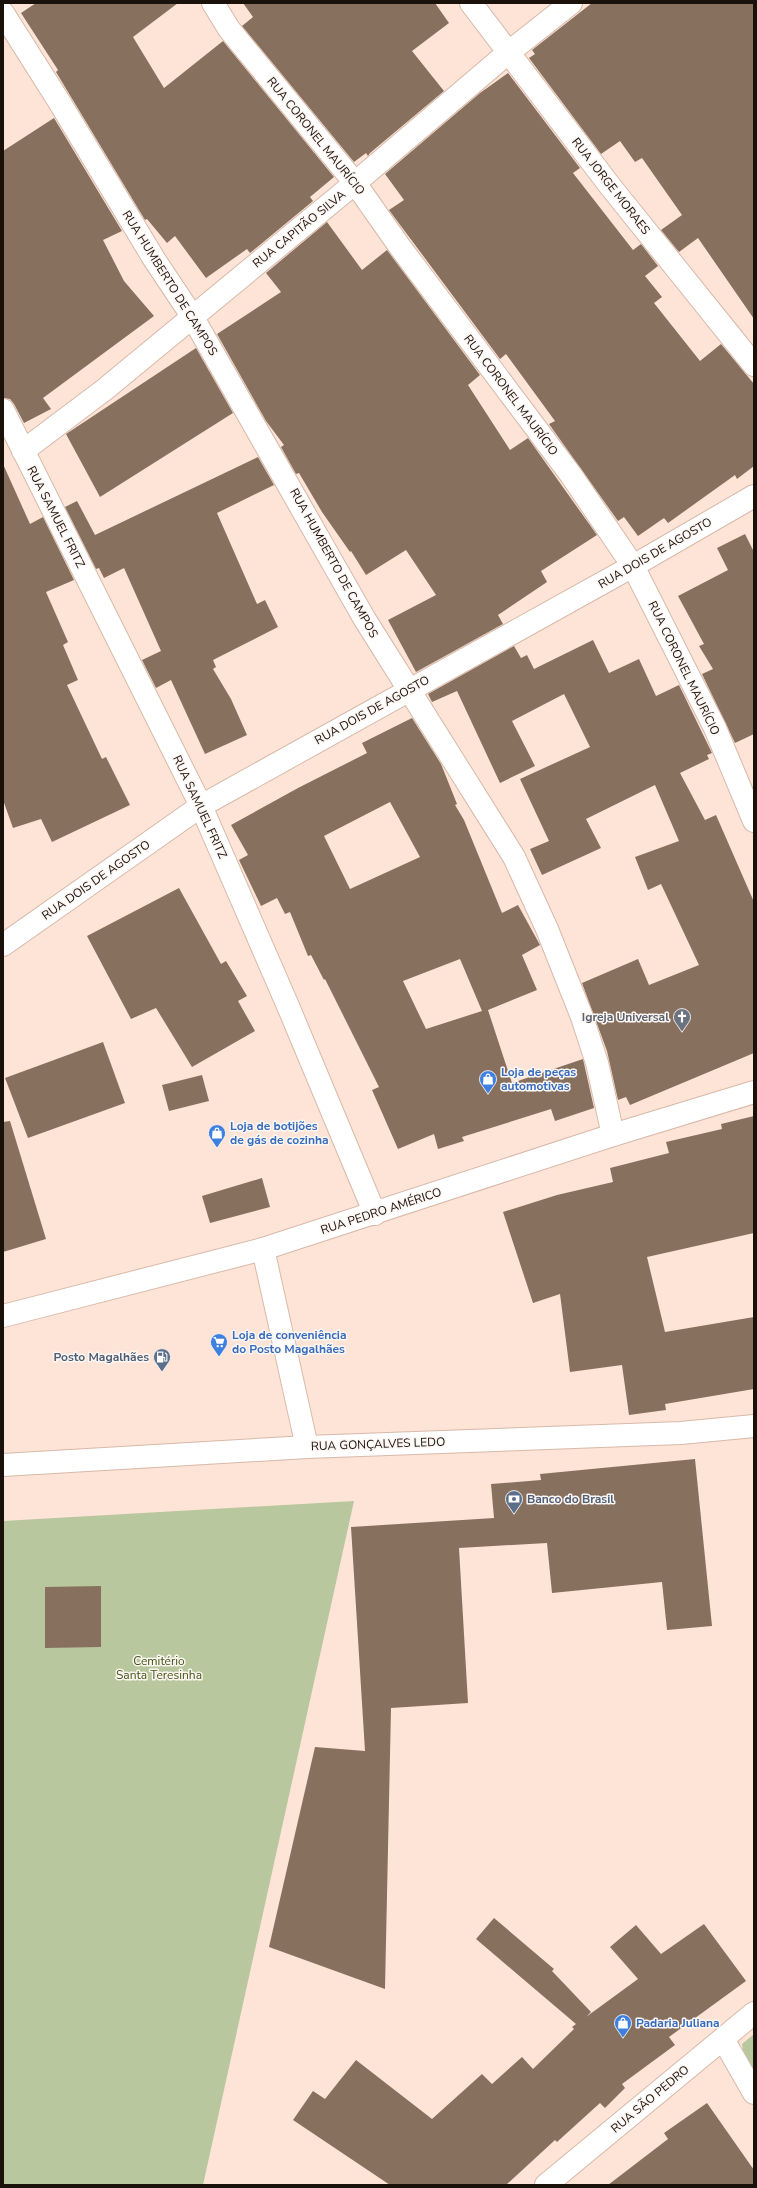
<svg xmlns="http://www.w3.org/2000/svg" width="757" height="2188" viewBox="0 0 757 2188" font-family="'Nunito Sans',sans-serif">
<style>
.green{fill:#b8c79e}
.building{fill:#88705e;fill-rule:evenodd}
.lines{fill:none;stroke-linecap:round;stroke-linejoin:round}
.minor-casing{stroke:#d7b9a9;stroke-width:24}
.secondary-casing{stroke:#d7b9a9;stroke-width:24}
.minor{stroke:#fff;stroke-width:22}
.secondary{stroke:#fff;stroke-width:22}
.labels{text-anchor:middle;stroke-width:3;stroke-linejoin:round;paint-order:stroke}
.street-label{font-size:12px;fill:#1b110b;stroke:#fcf6f3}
.worship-label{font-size:12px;font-weight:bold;fill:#5b616d;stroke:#fcf6f3;text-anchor:end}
.shop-label{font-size:12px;font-weight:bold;fill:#366cbe;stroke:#fcf6f3;text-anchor:start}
.service-label{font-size:12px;font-weight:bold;fill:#4e5e75;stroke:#fcf6f3;text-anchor:end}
.park-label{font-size:12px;fill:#455715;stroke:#fcf6f3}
</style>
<rect width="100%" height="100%" fill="#fee4d7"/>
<g class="green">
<polygon points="354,1501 203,2185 3,2185 3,1521"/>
<polygon points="754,2034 754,2073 744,2056 742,2044"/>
</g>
<g class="building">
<polygon points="36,3 178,3 133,37 164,88 223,41 334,177 310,197 313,201 250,253 247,249 206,278 175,236 167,243 147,219 145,220 56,72 58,70 21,13"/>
<polygon points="243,3 435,3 449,23 412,51 444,91 370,153 368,156 366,153 354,162 242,26 253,17"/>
<polygon points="592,3 754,3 754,319 698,238 679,252 661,230 682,215 642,158 635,162 620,141 601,154 529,58 535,54 532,50"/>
<polygon points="508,73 580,168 573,173 633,250 641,244 658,266 645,276 662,297 654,303 700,361 721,344 754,384 754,466 737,479 735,475 668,523 664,518 638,536 624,517 618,521 549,424 555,421 506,354 500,359 389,210 404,200 385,174 480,93"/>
<polygon points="54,118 122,231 103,240 124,281 154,316 43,398 51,409 24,423 14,404 10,399 3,398 3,151"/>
<polygon points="327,222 362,270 387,250 480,375 468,385 510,450 528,438 597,535 541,571 547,582 498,615 503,624 416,672 388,620 436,595 406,550 366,575 351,551 350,552 322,512 299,473 296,474 281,447 284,445 266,421 217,334 281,292 266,273"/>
<polygon points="196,348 233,413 100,497 66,434"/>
<polygon points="258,457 274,485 217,513 257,604 265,600 278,627 213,660 216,667 213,669 231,699 247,735 205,754 171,680 156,688 142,660 161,651 124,568 104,578 99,568 96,569 65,507 77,501 95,535"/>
<polygon points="3,464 30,524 43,517 74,580 46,592 68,642 63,645 78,680 67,685 102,759 106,757 130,805 52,842 41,819 13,828 3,800"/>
<polygon points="745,534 754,552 754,734 735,743 702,674 713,669 699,646 704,644 678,596 728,570 717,548"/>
<polygon points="593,640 609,673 639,659 656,696 679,685 712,753 707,755 709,759 680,773 705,820 716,815 754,902 754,1053 630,1105 626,1097 618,1100 607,1051 582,983 638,959 649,985 699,965 661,884 648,890 635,857 679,841 655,785 586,819 601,848 542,875 530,849 549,841 520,779 590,747 564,694 512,721 535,766 500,783 457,691 432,702 428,694 514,646 521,658 527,655 534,669"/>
<path d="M412 718 441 764 457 804 455 805 464 820 502 913 518 905 540 945 522 955 537 990 488 1010 512 1083 583 1059 594 1108 555 1121 551 1109 462 1137 464 1141 438 1149 434 1134 398 1149 372 1090 379 1087 325 979 324 980 311 955 308 956 290 912 285 914 277 898 261 906 239 860 248 855 231 825 298 788 367 753 362 743ZM390 802 420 857 350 889 324 836ZM460 959 482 1011 426 1029 403 981Z"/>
<polygon points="179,888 221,964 226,961 247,996 238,1001 255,1031 192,1067 156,1008 131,1019 87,936"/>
<polygon points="103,1042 125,1103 28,1138 5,1078"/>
<polygon points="202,1075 209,1101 169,1111 162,1085"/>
<polygon points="754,1116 754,1233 647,1257 665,1332 754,1317 754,1389 665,1404 666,1410 629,1415 622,1365 570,1372 560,1294 533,1303 503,1212 557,1195 613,1182 610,1168 669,1153 666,1142 722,1129 721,1124"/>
<polygon points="10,1121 46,1239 3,1252 3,1122"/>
<polygon points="262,1178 270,1207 210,1223 202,1196"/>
<polygon points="695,1459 712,1626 667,1630 662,1582 552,1593 547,1543 459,1548 468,1703 391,1708 385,1989 269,1947 315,1747 365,1751 351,1527 494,1518 491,1484 541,1480 540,1474"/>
<polygon points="101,1586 101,1647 45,1648 45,1587"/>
<polygon points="494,1918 554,1969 552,1971 591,2012 586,2017 638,1979 610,1947 636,1925 661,1954 704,1924 746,1981 669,2037 675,2045 622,2084 625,2088 605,2108 600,2103 557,2142 555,2140 506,2185 390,2185 293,2120 313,2091 325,2099 356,2060 432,2119 482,2074 492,2084 522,2057 533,2069 574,2029 572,2027 576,2024 476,1939"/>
<polygon points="707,2103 754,2170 754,2185 608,2185 668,2139 664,2133"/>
</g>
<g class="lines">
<g class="minor-casing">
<g id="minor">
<polyline points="213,3 229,29 355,183 400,247 571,475 633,566 715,728 754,821"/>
<polyline points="471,3 610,186 754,365"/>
<polyline points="3,13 60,103 154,259 192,316 364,618 514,857 547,929 582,1017 597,1063 613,1135"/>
<polyline points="3,410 201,806 288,1006 375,1214"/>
<polyline points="23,451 104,390 355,183 509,52 571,3"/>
<polyline points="3,945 201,806 633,566 754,496"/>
<polyline points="263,1249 307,1447"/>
<polyline points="3,1316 263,1249 613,1135 754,1092"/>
<polyline points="723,2039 754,2093"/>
<polyline points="546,2185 754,2013"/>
</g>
</g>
<g class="secondary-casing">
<polyline id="secondary" points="3,1465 307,1447 681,1433 754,1426"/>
</g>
<use href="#minor" class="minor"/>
<use href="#secondary" class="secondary"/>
</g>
<defs>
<g id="church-pin" transform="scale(0.9)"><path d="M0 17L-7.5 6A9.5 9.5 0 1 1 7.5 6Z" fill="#6b7280" stroke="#fcf6f3"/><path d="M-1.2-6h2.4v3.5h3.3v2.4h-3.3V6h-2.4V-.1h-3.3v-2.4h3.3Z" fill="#fff"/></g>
<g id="shop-pin" transform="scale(0.9)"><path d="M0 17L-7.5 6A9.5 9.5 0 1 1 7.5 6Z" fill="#3f7fe0" stroke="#fcf6f3"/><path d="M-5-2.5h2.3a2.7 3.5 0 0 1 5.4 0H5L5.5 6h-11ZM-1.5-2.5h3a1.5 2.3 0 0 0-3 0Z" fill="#fff"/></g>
<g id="supermarket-pin" transform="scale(0.9)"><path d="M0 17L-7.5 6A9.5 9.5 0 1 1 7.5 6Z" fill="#3f7fe0" stroke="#fcf6f3"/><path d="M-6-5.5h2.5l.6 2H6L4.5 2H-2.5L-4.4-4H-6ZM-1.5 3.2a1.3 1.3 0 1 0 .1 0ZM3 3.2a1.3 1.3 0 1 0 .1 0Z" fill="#fff"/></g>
<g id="fuel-pin" transform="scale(0.9)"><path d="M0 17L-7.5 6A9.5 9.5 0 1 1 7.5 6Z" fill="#5c6f8a" stroke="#fcf6f3"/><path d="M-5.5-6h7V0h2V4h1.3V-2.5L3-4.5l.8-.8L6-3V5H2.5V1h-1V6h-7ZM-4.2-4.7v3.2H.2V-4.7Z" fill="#fff"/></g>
<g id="bank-pin" transform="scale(0.9)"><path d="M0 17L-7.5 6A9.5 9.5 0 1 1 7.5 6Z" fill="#5c6f8a" stroke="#fcf6f3"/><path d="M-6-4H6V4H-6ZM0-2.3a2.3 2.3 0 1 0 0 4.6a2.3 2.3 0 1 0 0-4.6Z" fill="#fff"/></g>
</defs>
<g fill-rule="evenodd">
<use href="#church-pin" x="682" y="1017"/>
<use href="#shop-pin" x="488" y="1079"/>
<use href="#shop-pin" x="217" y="1133"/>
<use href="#supermarket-pin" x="219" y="1342"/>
<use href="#fuel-pin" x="162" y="1357"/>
<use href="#bank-pin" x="514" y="1499"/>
<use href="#shop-pin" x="623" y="2023"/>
</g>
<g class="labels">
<g class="street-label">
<text transform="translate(316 136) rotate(51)" y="4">RUA CORONEL MAURÍCIO</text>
<text transform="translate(611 186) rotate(52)" y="4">RUA JORGE MORAES</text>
<text transform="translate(299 229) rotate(-39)" y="4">RUA CAPITÃO SILVA</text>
<text transform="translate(170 283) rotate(58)" y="4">RUA HUMBERTO DE CAMPOS</text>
<text transform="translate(511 395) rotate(53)" y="4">RUA CORONEL MAURÍCIO</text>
<text transform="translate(56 517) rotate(63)" y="4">RUA SAMUEL FRITZ</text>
<text transform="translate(655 553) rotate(-30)" y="4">RUA DOIS DE AGOSTO</text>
<text transform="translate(334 563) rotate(61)" y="4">RUA HUMBERTO DE CAMPOS</text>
<text transform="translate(684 668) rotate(64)" y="4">RUA CORONEL MAURÍCIO</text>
<text transform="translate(372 710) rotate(-29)" y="4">RUA DOIS DE AGOSTO</text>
<text transform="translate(200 807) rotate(65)" y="4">RUA SAMUEL FRITZ</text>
<text transform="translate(96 880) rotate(-35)" y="4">RUA DOIS DE AGOSTO</text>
<text transform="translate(381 1211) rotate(-18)" y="4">RUA PEDRO AMÉRICO</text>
<text transform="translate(378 1444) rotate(-2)" y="4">RUA GONÇALVES LEDO</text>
<text transform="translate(650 2099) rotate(-40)" y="4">RUA SÃO PEDRO</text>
</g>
<g class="worship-label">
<text x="669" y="1021">Igreja Universal</text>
</g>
<g class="shop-label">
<text x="501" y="1076">Loja de peças<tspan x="501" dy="14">automotivas</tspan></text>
<text x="230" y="1130">Loja de botijões<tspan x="230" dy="14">de gás de cozinha</tspan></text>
<text x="232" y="1339">Loja de conveniência<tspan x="232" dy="14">do Posto Magalhães</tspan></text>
<text x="636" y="2027">Padaria Juliana</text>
</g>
<g class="service-label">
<text x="149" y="1361">Posto Magalhães</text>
<text x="527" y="1503" text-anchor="start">Banco do Brasil</text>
</g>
<g class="park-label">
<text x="159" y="1665">Cemitério<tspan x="159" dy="14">Santa Teresinha</tspan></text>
</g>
</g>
<rect width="757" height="2188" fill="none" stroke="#1b110b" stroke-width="8"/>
</svg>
